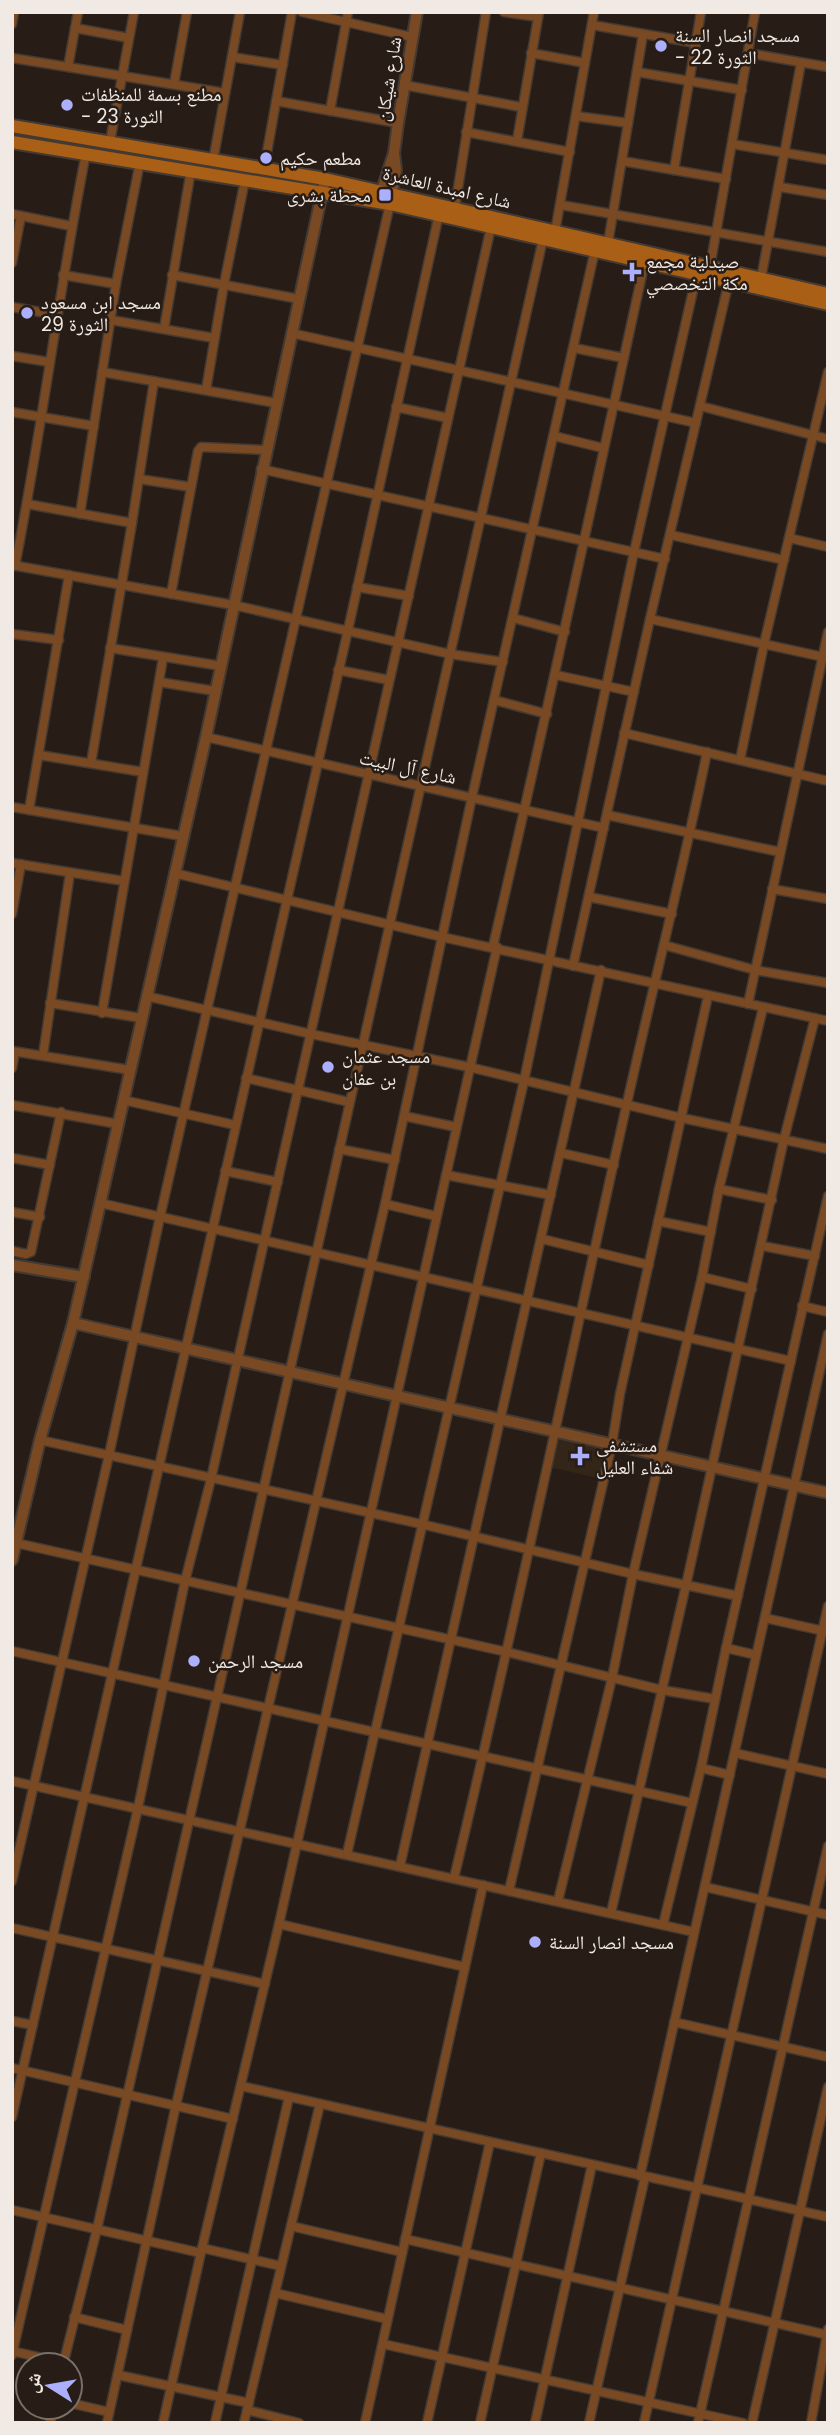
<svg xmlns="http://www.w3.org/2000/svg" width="840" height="2435" viewBox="0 0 840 2435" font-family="Poppins,'Noto Naskh Arabic',sans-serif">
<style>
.built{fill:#342519}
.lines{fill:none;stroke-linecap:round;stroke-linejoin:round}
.minor-casing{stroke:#433a33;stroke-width:11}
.tertiary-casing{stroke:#433a33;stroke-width:14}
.secondary-casing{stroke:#433a33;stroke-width:16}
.minor{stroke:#784922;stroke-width:8}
.tertiary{stroke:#784922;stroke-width:10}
.secondary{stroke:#a95f16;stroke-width:12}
.poi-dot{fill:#acaffb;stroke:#271d16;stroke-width:2.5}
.labels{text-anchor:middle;stroke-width:5;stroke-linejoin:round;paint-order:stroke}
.poi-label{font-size:19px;fill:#f1eae4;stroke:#271d16;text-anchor:start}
.street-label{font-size:19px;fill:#f1eae4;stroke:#271d16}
</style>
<rect width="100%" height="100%" fill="#271d16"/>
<polygon class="built" points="557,1433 610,1444 602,1479 550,1467"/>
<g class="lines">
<g class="minor-casing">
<g id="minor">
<polyline points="302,12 412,37"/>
<polyline points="504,12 538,17"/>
<polyline points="12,24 14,12"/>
<polyline points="592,25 696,43"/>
<polyline points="75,28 129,38"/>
<polyline points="531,53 585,63"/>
<polyline points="748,53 828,67"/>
<polyline points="232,57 283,65"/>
<polyline points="12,58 68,67 78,12"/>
<polyline points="68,67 225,93"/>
<polyline points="637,72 742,90"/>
<polyline points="174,84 187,12"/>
<polyline points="404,85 521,107"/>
<polyline points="276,101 398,123"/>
<polyline points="330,111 348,12"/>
<polyline points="576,116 628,123"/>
<polyline points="466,132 570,152"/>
<polyline points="517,141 539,12"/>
<polyline points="110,142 134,12"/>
<polyline points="732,144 828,160"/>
<polyline points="213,161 240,12"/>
<polyline points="622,161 726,179"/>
<polyline points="264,169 292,12"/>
<polyline points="674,170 701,12"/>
<polyline points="780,187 828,195"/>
<polyline points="561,205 828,252"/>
<polyline points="455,207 486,12"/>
<polyline points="12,214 71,226"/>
<polyline points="555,232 594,12"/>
<polyline points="608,243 643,34"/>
<polyline points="12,263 21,216"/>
<polyline points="710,267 755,12"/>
<polyline points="63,275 116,284"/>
<polyline points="172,275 299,299"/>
<polyline points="761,279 801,63"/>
<polyline points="12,307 57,315"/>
<polyline points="111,320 214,338"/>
<polyline points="164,329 191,170"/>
<polyline points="291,333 696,423"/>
<polyline points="574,348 624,358"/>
<polyline points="12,356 49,362"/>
<polyline points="102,372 276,403"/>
<polyline points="206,390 224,284 245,180"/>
<polyline points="700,406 828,439"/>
<polyline points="396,407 448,418"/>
<polyline points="12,412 94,426"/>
<polyline points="554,436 603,448"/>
<polyline points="261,469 665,559"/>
<polyline points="139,479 191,487"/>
<polyline points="27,504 132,523"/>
<polyline points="80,514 116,284 140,162"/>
<polyline points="671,535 784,560"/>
<polyline points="789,538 828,547"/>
<polyline points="12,565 233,605 450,654 503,662"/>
<path d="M15 566C42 429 59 290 86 153"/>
<polyline points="357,587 409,596"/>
<polyline points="171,594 198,451 201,447 266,450"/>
<polyline points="513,618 565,632"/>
<polyline points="650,619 828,658"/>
<polyline points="12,634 59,640"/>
<polyline points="110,648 221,666"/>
<polyline points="338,670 389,680"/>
<polyline points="556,675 634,692"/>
<polyline points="159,682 215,691"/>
<polyline points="494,700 547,714"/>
<polyline points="624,733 828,781"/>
<polyline points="206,737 604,828"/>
<polyline points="39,755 143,772"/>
<polyline points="740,760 764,644 828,372"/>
<polyline points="91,763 132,523 154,381"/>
<polyline points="12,807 182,836"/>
<polyline points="29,810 69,575"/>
<polyline points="607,815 780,852"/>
<polyline points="12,863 124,881"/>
<polyline points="174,873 442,937 828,1021"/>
<polyline points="772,889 828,899"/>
<polyline points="589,897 672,914"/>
<polyline points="12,914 21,864"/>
<polyline points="664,945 755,970 828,983"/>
<path d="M493 946C546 719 595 490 645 261"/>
<polyline points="573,966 650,619 729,281"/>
<polyline points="146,996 311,1034 469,1067 682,1118 828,1149"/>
<polyline points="50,1003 141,1018"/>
<polyline points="748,1004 828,632"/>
<polyline points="102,1013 163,658"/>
<polyline points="12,1051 130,1070"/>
<polyline points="43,1055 70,873"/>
<polyline points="12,1068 15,1052"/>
<polyline points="246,1078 349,1102"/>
<polyline points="123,1100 235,1125"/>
<polyline points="12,1105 118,1124"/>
<polyline points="404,1116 456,1127"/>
<polyline points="339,1149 395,1160"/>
<polyline points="561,1153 614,1165"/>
<polyline points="12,1158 50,1165"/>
<polyline points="225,1171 278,1182"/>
<polyline points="446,1175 551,1195"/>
<polyline points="719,1189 772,1200"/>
<polyline points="100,1203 791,1361"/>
<polyline points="385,1204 436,1216"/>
<polyline points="12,1212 40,1217"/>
<polyline points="658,1221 711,1232"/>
<polyline points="542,1239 649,1265"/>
<polyline points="762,1246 815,1256"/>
<polyline points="12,1251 26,1254 31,1252 61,1112"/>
<polyline points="702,1277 752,1289"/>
<polyline points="802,1306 828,1312"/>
<polyline points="40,1440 421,1524 633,1574 738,1596"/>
<polyline points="16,1543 507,1652 662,1690 715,1699"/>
<polyline points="765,1618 828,1632"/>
<polyline points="726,1648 756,1655"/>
<polyline points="12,1651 692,1803"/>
<polyline points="735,1753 828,1774"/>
<polyline points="701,1768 730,1775"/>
<polyline points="12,1781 694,1932"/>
<polyline points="347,1854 524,1081 634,552 697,273"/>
<polyline points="400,1866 601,970"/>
<path d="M454 1878C516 1621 569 1361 627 1103 653 986 683 870 707 752"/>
<polyline points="12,1881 109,1455 160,1217 390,204"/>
<polyline points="705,1887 828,1915"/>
<polyline points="509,1891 612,1444 620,1394 708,996"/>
<polyline points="558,1901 612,1678 633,1574 702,1277 719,1189 763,1008"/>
<polyline points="611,1913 686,1585 784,1139 815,1018"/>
<polyline points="279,1924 465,1967"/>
<polyline points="663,1925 701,1768 726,1648 828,1196"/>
<polyline points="12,1928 265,1984"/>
<polyline points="12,2021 33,2025"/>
<polyline points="674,2022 828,2057"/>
<polyline points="12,2068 233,2119"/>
<polyline points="241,2086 828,2217"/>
<polyline points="12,2117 348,630 439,214"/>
<polyline points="640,2176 828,1334"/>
<polyline points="12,2210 201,2253"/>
<polyline points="291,2226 402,2252"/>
<polyline points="405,2239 828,2335"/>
<polyline points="202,2248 281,2266"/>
<polyline points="275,2293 387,2319"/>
<polyline points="74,2317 127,2330"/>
<polyline points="383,2344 743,2423"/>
<polyline points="12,2351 64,2363"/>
<polyline points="12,2355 138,1808 185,1581 211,1479 491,227"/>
<polyline points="63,2365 97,2229 217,1697 543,239"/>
<polyline points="118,2375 249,2403"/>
<polyline points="70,2403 109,2412"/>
<polyline points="247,2410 299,2423"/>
<polyline points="50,2423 54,2407"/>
<polyline points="107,2423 176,2105 385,1204 472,797 595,250"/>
<polyline points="163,2423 202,2248 279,1924 497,947"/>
<polyline points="215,2423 289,2097"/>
<polyline points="244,2423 320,2104"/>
<polyline points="365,2423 483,1885"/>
<polyline points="427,2423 490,2142"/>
<polyline points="480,2423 541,2153"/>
<polyline points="535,2423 592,2165"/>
<polyline points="589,2423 645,2177"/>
<polyline points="644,2423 828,1606"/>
<polyline points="698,2423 828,1846"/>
<polyline points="752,2423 828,2087"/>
<polyline points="811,2423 828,2329"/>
</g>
</g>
<g class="tertiary-casing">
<g id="tertiary">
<polyline points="391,199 396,170 394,153 398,123 417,12"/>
<polyline points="379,200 394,153"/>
<polyline points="12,1265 84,1277"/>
<polyline points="73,1323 206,737 325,179"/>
<polyline points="12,1560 40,1440 73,1323 828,1493"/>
</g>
</g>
<g class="secondary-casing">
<g id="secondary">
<polyline points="12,126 325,179 828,294"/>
<polyline points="12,142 390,204 828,304"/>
</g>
</g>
<use href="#minor" class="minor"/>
<use href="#tertiary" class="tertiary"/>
<use href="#secondary" class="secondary"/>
</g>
<g class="poi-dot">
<circle cx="661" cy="46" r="7"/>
<circle cx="67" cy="105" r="7"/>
<circle cx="266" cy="158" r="7"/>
<rect x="378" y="188" width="14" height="14" rx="3.5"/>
<path d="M628.5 261.5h7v7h7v7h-7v7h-7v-7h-7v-7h7z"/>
<circle cx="27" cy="313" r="7"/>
<circle cx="328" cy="1067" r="7"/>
<path d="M576.5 1445.5h7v7h7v7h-7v7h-7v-7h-7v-7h7z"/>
<circle cx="194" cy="1661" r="7"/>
<circle cx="535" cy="1942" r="7"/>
</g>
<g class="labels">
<g class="poi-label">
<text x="675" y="42">مسجد انصار السنة<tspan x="675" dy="22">- الثورة 22</tspan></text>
<text x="81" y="101">مطنع بسمة للمنظفات<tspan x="81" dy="22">- الثورة 23</tspan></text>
<text x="280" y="165">مطعم حكيم</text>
<text x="371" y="202" text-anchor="end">محطة بشرى</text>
<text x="646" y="268">صيدلية مجمع<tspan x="646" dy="22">مكة التخصصي</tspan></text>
<text x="41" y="309">مسجد ابن مسعود<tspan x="41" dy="22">الثورة 29</tspan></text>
<text x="342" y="1063">مسجد عثمان<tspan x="342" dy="22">بن عفان</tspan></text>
<text x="596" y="1452">مستشفى<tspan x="596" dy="22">شفاء العليل</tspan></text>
<text x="208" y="1668">مسجد الرحمن</text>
<text x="549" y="1949">مسجد انصار السنة</text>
</g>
<g class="street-label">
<text transform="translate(388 79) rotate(-81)" y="7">شارع شيكان</text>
<text transform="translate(447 187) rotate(13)" y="7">شارع امبدة العاشرة</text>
<text transform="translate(408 767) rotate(12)" y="7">شارع آل البيت</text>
</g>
</g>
<rect width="840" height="2435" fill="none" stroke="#f1eae4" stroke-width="28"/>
<g transform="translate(49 2386) rotate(281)"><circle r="33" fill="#271d16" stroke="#786f68" stroke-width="2"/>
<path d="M0-5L12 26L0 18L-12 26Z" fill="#acaffb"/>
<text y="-10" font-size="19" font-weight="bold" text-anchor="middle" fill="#f1eae4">ش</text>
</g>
</svg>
